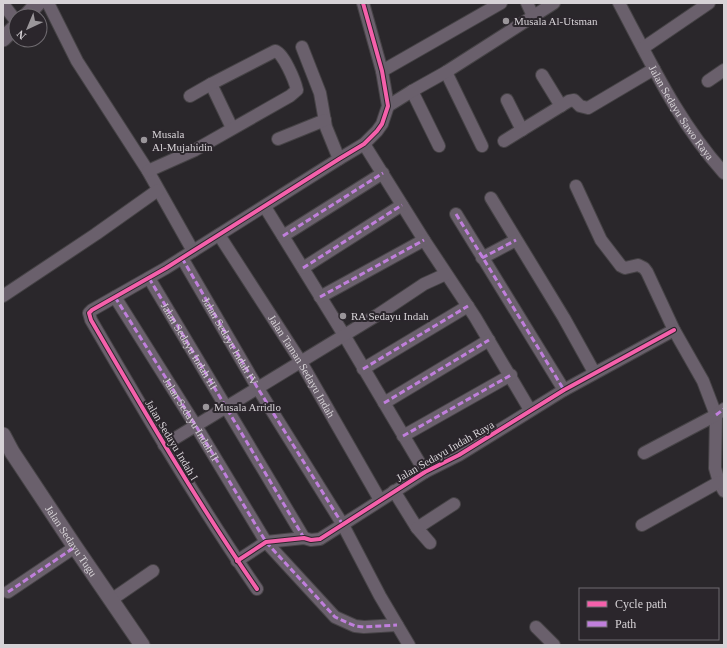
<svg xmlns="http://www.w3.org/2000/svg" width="727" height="648" viewBox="0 0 727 648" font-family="'Times New Roman',serif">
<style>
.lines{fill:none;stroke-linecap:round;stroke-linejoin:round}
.minor-casing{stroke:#464346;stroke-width:14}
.tertiary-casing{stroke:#464346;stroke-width:17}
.minor{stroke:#6a606c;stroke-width:12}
.tertiary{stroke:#6a606c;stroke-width:15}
.quiet{stroke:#c07fdc;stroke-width:3;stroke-dasharray:6 3;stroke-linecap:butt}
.cycleway-casing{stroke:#2b262c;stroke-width:6}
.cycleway{stroke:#f560ab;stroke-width:4}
.poi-dot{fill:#9a969a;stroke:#2b262c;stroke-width:1.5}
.labels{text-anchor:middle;stroke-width:4;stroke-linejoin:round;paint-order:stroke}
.poi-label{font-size:11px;fill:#d6d2d6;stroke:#2b262c;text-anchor:start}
.street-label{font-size:11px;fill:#d6d2d6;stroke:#2b262c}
</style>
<rect width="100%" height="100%" fill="#2a272b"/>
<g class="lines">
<g class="minor-casing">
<g id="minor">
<polyline points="48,3 77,61 148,171 193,251"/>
<polyline points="527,3 533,16"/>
<path id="s1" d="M619 3C651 63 678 122 724 173"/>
<polyline points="3,4 16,21"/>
<polyline points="302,47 320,93 326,127 339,159"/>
<polyline points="643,48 709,3"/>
<polyline points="382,71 501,3"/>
<polyline points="446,72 482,146"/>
<polyline points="542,75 561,106"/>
<polyline points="708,81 724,70"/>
<polyline points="211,84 232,128"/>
<polyline points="412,91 439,146"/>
<polyline points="507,100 522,130"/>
<polyline points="388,106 412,91 446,72 554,3"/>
<polyline points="278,139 325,120"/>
<polyline points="504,141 569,101 574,100 580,106 588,108 654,69"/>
<polyline points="364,144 424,240 475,317 530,410"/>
<path d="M148 171 195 150 290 96 297 90C295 81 283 52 275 51L211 84 190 96"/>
<polyline points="576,186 601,240 621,266 625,268 638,265 644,268 647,272 674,330 703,381 716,415 715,468 719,482 724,491"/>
<polyline points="491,198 564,318 594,372"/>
<polyline points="265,207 344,335 425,472"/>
<polyline points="456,214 564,390"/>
<path id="s2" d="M219 235 301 362 380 500"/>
<polyline points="283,236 383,173"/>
<polyline points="182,258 257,387 343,525 380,596 409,645"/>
<polyline points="482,258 516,240"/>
<polyline points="303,268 402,205"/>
<path id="s3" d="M149 278 304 538"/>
<polyline points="3,296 96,234 158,190"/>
<path id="s4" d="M115 297 196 426 266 542 335 617 355 626 364 627 397 625"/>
<polyline points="320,297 424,240"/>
<polyline points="363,369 468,306"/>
<polyline points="384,403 489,340"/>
<polyline points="403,436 511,375"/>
<polyline points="164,445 379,314 424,284 446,274"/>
<polyline points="644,453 716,415 724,409"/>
<polyline points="394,491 417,528 430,543"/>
<polyline points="642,525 719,482"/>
<polyline points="417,528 454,504"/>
<polyline points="237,561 266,542 304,538 311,540 320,539 425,472 459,455 564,390 674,330"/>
<path d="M257 589C197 502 144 411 91 320L89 313 92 310 166 268 339 159 364 144 377 131 382 124 388 106 382 71 363 3"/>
<polyline points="8,592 75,547"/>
<polyline points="111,600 153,571"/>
<polyline points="536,627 554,645"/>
</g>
</g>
<g class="tertiary-casing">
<g id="tertiary">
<polyline points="26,16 38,3"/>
<polyline points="3,39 16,26"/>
<path id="s5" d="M3 435 12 452 75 547 142 645"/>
</g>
</g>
<use href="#minor" class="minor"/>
<use href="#tertiary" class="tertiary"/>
<g class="quiet">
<polyline points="456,214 564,390"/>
<polyline points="283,236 383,173"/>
<path id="s6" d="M182 258 257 387 343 525 341 526"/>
<polyline points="482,258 516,240"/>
<polyline points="303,268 402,205"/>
<polyline points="149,278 304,538"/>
<polyline points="115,297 196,426 266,542 335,617 355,626 364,627 397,625"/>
<polyline points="320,297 424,240"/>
<polyline points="363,369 468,306"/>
<polyline points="384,403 489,340"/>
<polyline points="716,415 724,409"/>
<polyline points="403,436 511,375"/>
<polyline points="8,592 75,547"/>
</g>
<g class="cycleway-casing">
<g id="cycleway">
<polyline points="237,561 266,542 304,538 311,540 320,539 425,472 459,455 564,390 674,330"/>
<path d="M257 589C197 502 144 411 91 320L89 313 92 310 166 268 339 159 364 144 377 131 382 124 388 106 382 71 363 3"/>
</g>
</g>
<use href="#cycleway" class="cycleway"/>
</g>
<g class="poi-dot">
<circle cx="506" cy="21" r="4"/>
<circle cx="144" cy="140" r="4"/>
<circle cx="343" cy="316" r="4"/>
<circle cx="206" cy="407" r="4"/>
</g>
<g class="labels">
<g class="poi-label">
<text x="514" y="25">Musala Al-Utsman</text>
<text x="152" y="138">Musala<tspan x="152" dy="13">Al-Mujahidin</tspan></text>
<text x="351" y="320">RA Sedayu Indah</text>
<text x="214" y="411">Musala Arridlo</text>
</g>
<g class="street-label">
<text dy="4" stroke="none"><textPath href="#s1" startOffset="126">Jalan Sedayu Sawo Raya</textPath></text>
<text dy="4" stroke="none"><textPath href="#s6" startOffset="96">Jalan Sedayu Indah IV</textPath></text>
<text dy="4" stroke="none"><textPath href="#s3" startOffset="79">Jalan Sedayu Indah III</textPath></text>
<text dy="4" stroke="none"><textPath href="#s2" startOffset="155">Jalan Taman Sedayu Indah</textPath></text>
<text dy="4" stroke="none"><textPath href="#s4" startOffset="144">Jalan Sedayu Indah II</textPath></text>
<text transform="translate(172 440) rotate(59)" y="4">Jalan Sedayu Indah I</text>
<text transform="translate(445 451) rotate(-30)" y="4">Jalan Sedayu Indah Raya</text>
<text dy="4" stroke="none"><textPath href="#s5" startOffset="126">Jalan Sedayu Tugu</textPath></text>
</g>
</g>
<rect width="727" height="648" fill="none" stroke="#d6d2d6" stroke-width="8"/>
<rect x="579" y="588" width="140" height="52" fill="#2b262c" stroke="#6f6b70"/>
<rect x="587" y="601" width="20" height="6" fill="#f560ab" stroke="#6f6b70"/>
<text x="615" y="608" font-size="12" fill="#d6d2d6">Cycle path</text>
<rect x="587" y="621" width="20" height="6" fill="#c07fdc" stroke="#6f6b70"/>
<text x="615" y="628" font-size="12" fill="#d6d2d6">Path</text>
<g transform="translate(28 28) rotate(224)"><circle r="19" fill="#2b262c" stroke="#6f6b70"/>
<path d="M0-3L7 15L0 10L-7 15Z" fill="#9a969a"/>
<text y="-6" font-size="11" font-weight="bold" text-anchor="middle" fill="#d6d2d6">N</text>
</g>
</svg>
